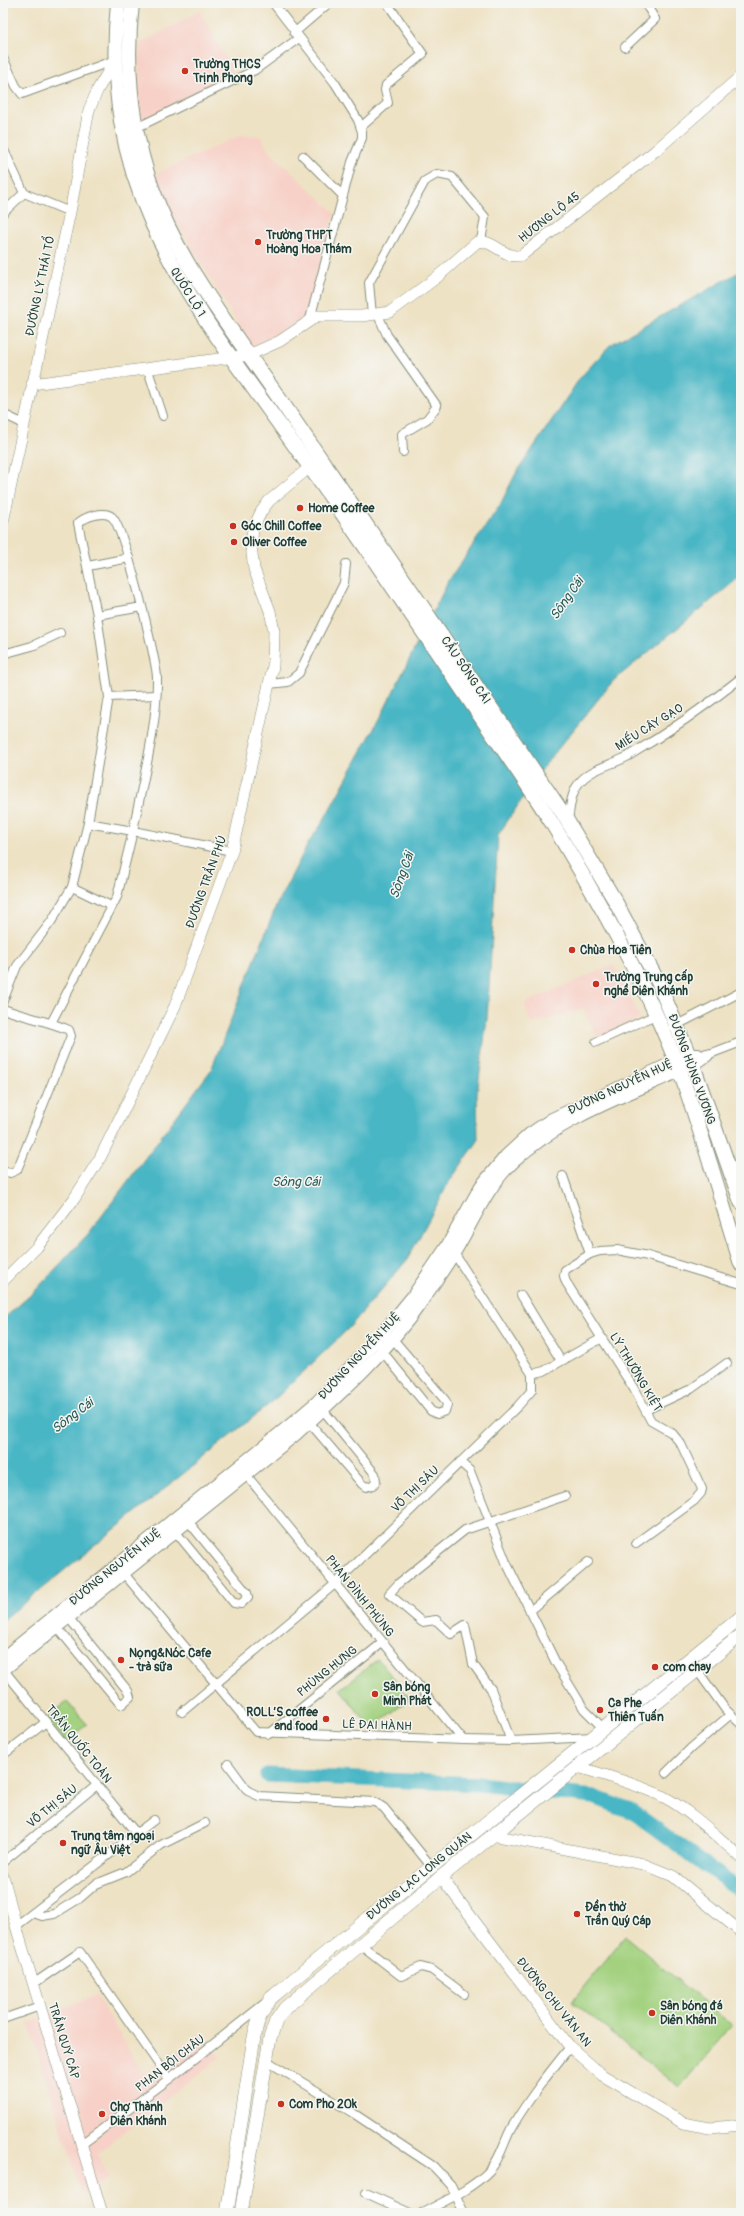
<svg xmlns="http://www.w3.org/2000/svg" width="744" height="2216" viewBox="0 0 744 2216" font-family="Pangolin,sans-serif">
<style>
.built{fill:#f7d1c7}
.green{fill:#a3d17f;stroke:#61875a}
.water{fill:#49b6c5;stroke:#347a7c}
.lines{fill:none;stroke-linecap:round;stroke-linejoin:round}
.river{stroke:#49b6c5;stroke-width:15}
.minor-casing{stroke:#86907c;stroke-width:10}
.tertiary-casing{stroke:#86907c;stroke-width:12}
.secondary-casing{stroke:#86907c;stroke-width:14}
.primary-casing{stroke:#86907c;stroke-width:14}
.trunk-casing{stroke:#86907c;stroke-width:16}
.minor{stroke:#fff;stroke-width:8}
.tertiary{stroke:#fff;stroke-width:11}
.secondary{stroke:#fff;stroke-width:12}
.primary{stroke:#fff;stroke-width:13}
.trunk{stroke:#fff;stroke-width:14}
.poi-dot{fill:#c8321e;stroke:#f6f6f2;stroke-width:1.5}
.labels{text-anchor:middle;stroke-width:3;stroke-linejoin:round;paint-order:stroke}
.poi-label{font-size:12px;font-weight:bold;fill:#1f3d34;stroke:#f6f6f2;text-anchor:start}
.street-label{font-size:12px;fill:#1f3d34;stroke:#f6f6f2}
.water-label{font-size:13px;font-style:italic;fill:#2a5b58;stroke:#f6f6f2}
</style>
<rect width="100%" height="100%" fill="#f6f6f2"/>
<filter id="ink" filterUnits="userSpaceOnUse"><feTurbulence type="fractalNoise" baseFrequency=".025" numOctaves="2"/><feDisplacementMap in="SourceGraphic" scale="8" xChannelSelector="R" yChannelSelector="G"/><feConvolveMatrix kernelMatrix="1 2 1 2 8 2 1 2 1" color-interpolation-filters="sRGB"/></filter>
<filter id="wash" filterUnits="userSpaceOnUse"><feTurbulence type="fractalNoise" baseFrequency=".012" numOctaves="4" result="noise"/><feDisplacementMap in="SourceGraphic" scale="16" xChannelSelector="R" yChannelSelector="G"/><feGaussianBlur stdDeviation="0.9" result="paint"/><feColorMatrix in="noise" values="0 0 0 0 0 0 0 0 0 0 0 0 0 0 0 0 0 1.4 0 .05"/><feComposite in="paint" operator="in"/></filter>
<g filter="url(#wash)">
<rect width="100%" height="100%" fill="#eee2c4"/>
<g class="built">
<polygon points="200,11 236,77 144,122 136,97 140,44"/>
<polygon points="241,135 261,136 267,149 335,213 305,317 252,349 176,221 165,200 155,174"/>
<polygon points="613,965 641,1018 598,1038 583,1008 531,1024 524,1003"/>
<polygon points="96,1995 145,2076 203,2033 220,2058 97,2153 110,2178 82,2193 28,2023"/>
</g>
<g class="green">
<polygon points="378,1659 410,1699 371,1728 340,1689"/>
<polygon points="67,1702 87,1724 66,1742 47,1718"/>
<polygon points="625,1936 732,2025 679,2088 572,2001"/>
</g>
<polygon class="water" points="741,271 741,576 613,681 545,765 498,835 487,1019 477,1094 478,1141 449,1182 407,1260 348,1329 273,1401 3,1620 3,1319 34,1292 89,1233 211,1070 277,904 309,842 321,825 382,714 448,582 500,505 515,475 580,378 610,345"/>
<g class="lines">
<polyline class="river" points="267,1775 479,1784 594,1797 633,1812 741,1891"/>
</g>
</g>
<g filter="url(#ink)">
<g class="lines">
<g class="minor-casing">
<g id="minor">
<polyline points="273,3 335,83 358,120 362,132 362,138 352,162 310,319"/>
<polyline points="294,33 329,3"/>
<polyline points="625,47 655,19 645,3"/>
<polyline points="3,58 16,86 22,94 115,60"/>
<polyline points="361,127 388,103 385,90 386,85 423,54 387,3"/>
<polyline points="136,128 255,70 299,38"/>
<polyline points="3,148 24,193 70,212"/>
<polyline points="303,156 343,196"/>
<polyline points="3,213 24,193"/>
<polyline points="372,315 369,283 425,181 437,174 452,177 485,217 481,241"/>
<polyline points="378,315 387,335 437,406 427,419 402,434 403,452"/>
<polyline points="148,370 163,416"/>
<polyline points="3,414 24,424"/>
<polyline points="88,566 129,558"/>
<polyline points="97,615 142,607"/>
<polyline points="3,654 32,646 60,633"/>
<polyline points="269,684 288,682 299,673 344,583 346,564"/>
<polyline points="109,697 156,695"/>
<path d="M568 821C570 808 571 793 579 783 592 767 614 765 630 755 669 732 706 706 741 678"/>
<path d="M88 823 109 697 97 615 78 523C85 517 104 510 112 517 124 526 156 658 157 677 158 724 142 784 133 831L232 851"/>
<polyline points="72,887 111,906"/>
<polyline points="3,1001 17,966 51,922 72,887 88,823 133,831 117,897 51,1023"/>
<path d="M3 1009C25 1017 48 1021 69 1030L71 1036 17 1170 10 1173 3 1171"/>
<polyline points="673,1027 741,992"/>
<polyline points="596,1042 656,1015"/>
<polyline points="707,1055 741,1042"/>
<polyline points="563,1176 590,1254"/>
<polyline points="521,1295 561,1361"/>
<polygon points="380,1336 393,1339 445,1400 447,1405 445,1411 437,1414 431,1411 382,1351"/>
<polyline points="532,1374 544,1371 602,1338"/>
<polyline points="646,1410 691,1389 727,1363"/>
<polyline points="309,1422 362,1484 366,1487 373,1485 376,1481 375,1474 323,1410"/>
<polyline points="460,1462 470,1471 506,1562 556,1663 584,1709 604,1729"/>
<polyline points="243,1471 463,1740"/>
<polyline points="175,1531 234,1603 241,1604 248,1597 247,1593 188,1521"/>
<polyline points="636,1543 694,1501 701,1493 702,1489 681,1444 672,1433 651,1421 634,1389 566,1282 564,1276 565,1270 590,1254 600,1251 617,1250 648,1256 741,1284"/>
<polyline points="121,1570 256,1732 463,1740 511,1741 593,1737"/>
<polyline points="530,1611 588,1562"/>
<polyline points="56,1626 121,1705 130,1697 128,1691 68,1617"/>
<polyline points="3,1669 136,1833"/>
<polyline points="697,1670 725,1709 741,1724"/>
<polyline points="182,1712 335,1584 518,1406 532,1390 532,1374 454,1253 450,1251"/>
<polyline points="269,1734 382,1643"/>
<polyline points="511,1741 491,1689 473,1664 465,1625 451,1634 436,1620 422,1622 389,1594 399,1583 465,1530 565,1496"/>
<polyline points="3,1755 46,1722"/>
<polyline points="228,1764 248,1791 259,1796 375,1802 384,1808 431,1866"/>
<polyline points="666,1773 691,1748 730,1715"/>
<polyline points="3,1862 97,1785"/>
<polyline points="33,1913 42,1916 54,1914 80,1898 96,1884 126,1872 161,1845 205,1823"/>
<polyline points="16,1926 154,1820"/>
<polyline points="360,1944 401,1976 421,1967 432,1970 464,1994"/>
<polyline points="33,1984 80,1952 169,2079"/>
<polyline points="3,2019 40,2006"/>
<polyline points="267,2061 353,2113 433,2166 451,2185 464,2213"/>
<polyline points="81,2145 169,2079 264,2004"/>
<polyline points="366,2193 410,2213"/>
<path d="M422 2213C445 2201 472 2189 490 2170 501 2158 504 2141 512 2127 529 2098 549 2073 570 2047"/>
</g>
</g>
<g class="tertiary-casing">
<g id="tertiary">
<path d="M32 384 249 355 280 341 317 316H362L390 312 436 278 477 242C493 238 506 261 522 255L655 151 741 76"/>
<polyline points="3,522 70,212 89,110 98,89 115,60"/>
<polyline points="3,1281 37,1247 74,1199 100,1158 175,1006 232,851 273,666 274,631 270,611 254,569 251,546 253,529 261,512 269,501 310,467"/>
<path d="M578 1767C607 1776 637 1784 664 1797 692 1812 717 1837 741 1857"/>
<polyline points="492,1835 643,1864 673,1876 741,1932"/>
<polyline points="3,1876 16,1926 102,2213"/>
<polyline points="441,1877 570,2047 602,2075 683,2123 710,2128 741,2125"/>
</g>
</g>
<g class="secondary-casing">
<g id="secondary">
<polyline points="3,1658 289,1426 317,1402 380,1336 413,1296 446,1248 481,1186 506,1156 530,1134 552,1119 689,1055 698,1055"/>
<path d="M3 1670 296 1434C341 1393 388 1351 422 1301 433 1285 444 1269 454 1253 473 1223 486 1187 513 1162 562 1116 632 1093 693 1065L707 1055"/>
</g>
</g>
<g class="primary-casing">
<g id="primary">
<path d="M227 2213 254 2037 259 2018 271 1998C426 1869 585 1745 741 1617"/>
<polyline points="241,2213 270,2038 276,2021 285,2008 441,1877 741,1635"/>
</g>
</g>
<g class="trunk-casing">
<g id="trunk">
<path d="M118 3C97 206 207 319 314 473 366 547 417 623 468 698 496 740 526 781 552 823 600 903 647 985 680 1072 703 1135 721 1200 741 1264"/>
<path d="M132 3C125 65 131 129 152 188 174 250 211 301 248 354 268 382 288 411 307 439 393 563 477 687 562 812L614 899 658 982 693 1065 741 1202"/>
</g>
</g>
<use href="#minor" class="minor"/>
<use href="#tertiary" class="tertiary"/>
<use href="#secondary" class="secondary"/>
<use href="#primary" class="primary"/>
<use href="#trunk" class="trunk"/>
</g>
</g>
<g class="poi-dot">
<circle cx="185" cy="71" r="4"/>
<circle cx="258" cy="242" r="4"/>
<circle cx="300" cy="508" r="4"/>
<circle cx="233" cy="526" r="4"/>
<circle cx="234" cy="542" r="4"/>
<circle cx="572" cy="950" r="4"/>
<circle cx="596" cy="984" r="4"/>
<circle cx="121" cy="1660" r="4"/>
<circle cx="655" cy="1667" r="4"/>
<circle cx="375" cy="1694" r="4"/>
<circle cx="600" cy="1710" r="4"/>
<circle cx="326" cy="1719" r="4"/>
<circle cx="63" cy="1843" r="4"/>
<circle cx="577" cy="1914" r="4"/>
<circle cx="652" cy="2013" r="4"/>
<circle cx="281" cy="2104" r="4"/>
<circle cx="102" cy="2114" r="4"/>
</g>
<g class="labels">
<g class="poi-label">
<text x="193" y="68">Trường THCS<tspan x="193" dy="14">Trịnh Phong</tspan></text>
<text x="266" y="239">Trường THPT<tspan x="266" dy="14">Hoàng Hoa Thám</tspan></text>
<text x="308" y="512">Home Coffee</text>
<text x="241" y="530">Góc Chill Coffee</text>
<text x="242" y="546">Oliver Coffee</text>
<text x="580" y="954">Chùa Hoa Tiên</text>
<text x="604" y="981">Trường Trung cấp<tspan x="604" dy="14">nghề Diên Khánh</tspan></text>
<text x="129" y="1657">Nọng&amp;Nóc Cafe<tspan x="129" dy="14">- trà sữa</tspan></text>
<text x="663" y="1671">com chay</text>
<text x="383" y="1691">Sân bóng<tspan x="383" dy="14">Minh Phát</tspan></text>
<text x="608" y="1707">Ca Phe<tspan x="608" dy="14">Thiên Tuấn</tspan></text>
<text x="318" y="1716" text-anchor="end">ROLL’S coffee<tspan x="318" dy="14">and food</tspan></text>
<text x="71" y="1840">Trung tâm ngoại<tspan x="71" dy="14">ngữ Âu Việt</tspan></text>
<text x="585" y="1911">Đền thờ<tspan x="585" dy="14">Trần Quý Cáp</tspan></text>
<text x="660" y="2010">Sân bóng đá<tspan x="660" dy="14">Diên Khánh</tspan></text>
<text x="289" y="2108">Com Pho 20k</text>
<text x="110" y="2111">Chợ Thành<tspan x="110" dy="14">Diên Khánh</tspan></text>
</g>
<g class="street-label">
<text transform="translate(549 217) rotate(-38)" y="4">HƯƠNG LỘ 45</text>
<text transform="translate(40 286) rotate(-78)" y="4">ĐƯỜNG LÝ THÁI TỔ</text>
<text transform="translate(188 292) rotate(58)" y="4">QUỐC LỘ 1</text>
<text transform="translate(466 670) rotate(56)" y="4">CẦU SÔNG CÁI</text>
<text transform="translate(649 727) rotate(-32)" y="4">MIẾU CÂY GẠO</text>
<text transform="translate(206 882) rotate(-70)" y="4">ĐƯỜNG TRẦN PHÚ</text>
<text transform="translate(692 1069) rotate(70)" y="4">ĐƯỜNG HÙNG VƯƠNG</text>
<text transform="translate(620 1087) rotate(-25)" y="4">ĐƯỜNG NGUYỄN HUỆ</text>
<text transform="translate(359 1356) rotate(-47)" y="4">ĐƯỜNG NGUYỄN HUỆ</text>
<text transform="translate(636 1372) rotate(59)" y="4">LÝ THƯỜNG KIỆT</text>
<text transform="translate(415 1489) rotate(-44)" y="4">VÕ THỊ SÁU</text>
<text transform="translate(115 1567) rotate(-39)" y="4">ĐƯỜNG NGUYỄN HUỆ</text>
<text transform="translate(360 1596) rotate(51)" y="4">PHAN ĐÌNH PHÙNG</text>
<text transform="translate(327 1671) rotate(-39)" y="4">PHÙNG HƯNG</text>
<text transform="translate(377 1725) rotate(2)" y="4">LÊ ĐẠI HÀNH</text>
<text transform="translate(79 1744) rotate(51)" y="4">TRẦN QUỐC TOẢN</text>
<text transform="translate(52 1806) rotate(-39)" y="4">VÕ THỊ SÁU</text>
<text transform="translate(419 1876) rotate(-39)" y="4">ĐƯỜNG LẠC LONG QUÂN</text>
<text transform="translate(554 2002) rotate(51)" y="4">ĐƯỜNG CHU VĂN AN</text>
<text transform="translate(64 2041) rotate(73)" y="4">TRẦN QUÝ CÁP</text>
<text transform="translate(170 2063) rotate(-38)" y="4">PHAN BỘI CHÂU</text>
</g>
<g class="water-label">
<text transform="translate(566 598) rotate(-55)" y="5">Sông Cái</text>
<text transform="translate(401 875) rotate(-70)" y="5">Sông Cái</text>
<text x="296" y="1186">Sông Cái</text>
<text transform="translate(72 1415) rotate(-37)" y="5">Sông Cái</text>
</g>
</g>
<rect width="744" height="2216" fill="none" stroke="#f6f6f2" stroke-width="16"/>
</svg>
